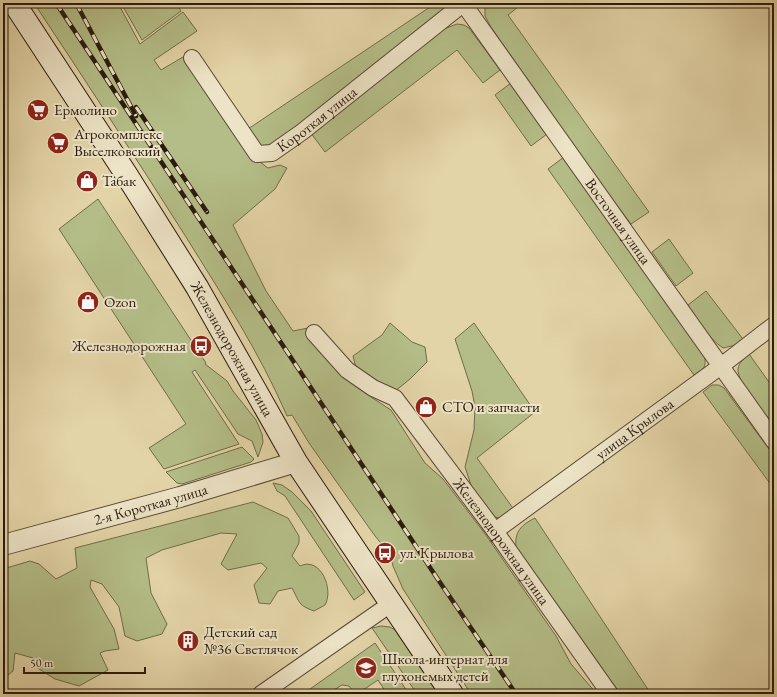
<svg xmlns="http://www.w3.org/2000/svg" width="777" height="697" viewBox="0 0 777 697" font-family="'EB Garamond',serif">
<style>
.green{fill:#b4bd87;stroke:#6f6c4a}
.lines{fill:none;stroke-linecap:round;stroke-linejoin:round}
.minor-casing{stroke:#584934;stroke-width:18}
.tertiary-casing{stroke:#584934;stroke-width:22}
.secondary-casing{stroke:#2a1b0d;stroke-width:24}
.minor{stroke:#ede3c6;stroke-width:16}
.tertiary{stroke:#ede3c6;stroke-width:20}
.secondary{stroke:#ede3c6;stroke-width:22}
.rail-casing{stroke:#2a1b0d;stroke-width:4.5}
.rail{stroke:#ede3c6;stroke-width:3;stroke-dasharray:9;stroke-linecap:butt}
.labels{text-anchor:middle;stroke-width:4;stroke-linejoin:round;paint-order:stroke}
.poi-label{font-size:15px;fill:#2a1b0d;stroke:#ede3c6;text-anchor:start}
.street-label{font-size:15px;fill:#2a1b0d;stroke:#ede3c6}
</style>
<rect width="100%" height="100%" fill="#e3d4a7"/>
<filter id="stains"><feTurbulence type="fractalNoise" baseFrequency=".005" numOctaves="4"/><feColorMatrix values="0 0 0 0 .2 0 0 0 0 .09 0 0 0 0 .02 0 0 0 .5 -.17"/></filter>
<radialGradient id="worn" r=".72"><stop offset=".6" stop-color="#630" stop-opacity="0"/><stop offset="1" stop-color="#630" stop-opacity=".3"/></radialGradient>
<g class="green">
<path d="M34 3H118L140 44 183 12 197 31 154 60 161 70 183 57 196 67 252 156 268 168 280 165 287 168 275 189 233 225 266 291 293 331 308 328 316 343 336 370 371 397 391 410 425 463 443 479 483 531 556 636 571 664 597 694H471L403 589 393 566 390 554 375 536 309 443 292 415 287 416C260 353 222 295 186 237 136 158 85 80 34 3Z"/>
<polygon points="121,3 176,3 181,11 142,40"/>
<path d="M428 3H449L448 9 270 148C256 146 254 141 248 129L430 7Z"/>
<polygon points="485,3 523,3 508,15 649,212 631,224 566,137 556,120 491,27 485,16"/>
<polygon points="457,24 464,25 469,28 500,70 483,83 457,50 325,152 310,132 441,30"/>
<polygon points="511,83 547,134 531,146 495,95"/>
<path d="M564 157 639 265 652 281 704 355C707 368 704 368 694 375L548 169Z"/>
<polygon points="98,199 206,363 205,364 227,381 233,391 256,420 262,434 263,442 258,457 252,441 238,434 195,370 192,372 239,444 164,469 149,448 186,424 59,229"/>
<polygon points="669,239 693,273 676,286 652,252"/>
<path d="M706 291 743 339 736 345 723 348C707 337 698 320 688 305Z"/>
<polygon points="390,323 412,342 425,347 427,362 410,379 394,392 380,388 356,368 353,356 382,335"/>
<polygon points="474,323 535,412 477,458 515,511 503,518 492,517 474,494 465,467 474,430 475,407 472,391 455,339"/>
<path d="M749 354 774 389V425C765 413 737 383 738 369 739 362 744 359 749 354Z"/>
<polygon points="712,385 719,385 724,388 774,456 774,489 703,392"/>
<polygon points="242,447 254,459 251,462 182,484 177,483 166,472"/>
<polygon points="273,483 282,485 292,492 311,511 365,592 354,600 285,496 277,491"/>
<path d="M253 502 288 518 299 536V543L292 556 300 566C321 556 334 590 325 605L314 611C298 605 300 603 292 588L278 591 270 604 259 603 254 585 267 568 261 563 228 570 221 564 237 534 221 533 162 550 146 558 151 593 167 624 162 634 137 641 125 636 119 607 102 584 91 580 90 587 114 629 119 649 105 651 100 653 108 670 79 686 55 679 39 669 33 658 15 653 13 671 3 679V569L30 561 39 564 56 579 77 568 75 548Z"/>
<path d="M535 518 651 694H617L517 552C513 534 519 526 535 518Z"/>
<polygon points="381,626 390,627 395,630 438,694 417,694 372,628"/>
<polygon points="375,643 409,694 387,694 378,680 357,694 355,694 349,686 342,685 334,690 333,694 303,694"/>
</g>
<g class="lines">
<g class="minor-casing">
<g id="minor">
<path id="s1" d="M463 3 774 441"/>
<path id="s2" d="M192 58 257 154 272 153 302 132 464 3"/>
<path id="s3" d="M314 333 347 370 373 388 395 398 495 531 610 694"/>
<path id="s4" d="M495 531 721 366 774 325"/>
<polyline points="261,694 392,603"/>
</g>
</g>
<g class="tertiary-casing">
<g id="tertiary">
<path id="s5" d="M3 545 180 497 296 462"/>
</g>
</g>
<g class="secondary-casing">
<g id="secondary">
<path id="s6" d="M14 3 126 174 197 287 296 462 452 694"/>
</g>
</g>
<use href="#minor" class="minor"/>
<use href="#tertiary" class="tertiary"/>
<use href="#secondary" class="secondary"/>
<g class="rail-casing">
<g id="rail">
<polyline points="56,3 437,578 516,694"/>
<polyline points="76,3 136,116"/>
<polyline points="136,107 207,212"/>
</g>
</g>
<use href="#rail" class="rail"/>
</g>
<defs>
<g id="supermarket-disc" transform="scale(1.15)"><circle r="9.5" fill="#8f2418" stroke="#ede3c6"/><path d="M-6-5.5h2.5l.6 2H6L4.5 2H-2.5L-4.4-4H-6ZM-1.5 3.2a1.3 1.3 0 1 0 .1 0ZM3 3.2a1.3 1.3 0 1 0 .1 0Z" fill="#fff"/></g>
<g id="shop-disc" transform="scale(1.15)"><circle r="9.5" fill="#8f2418" stroke="#ede3c6"/><path d="M-5-2.5h2.3a2.7 3.5 0 0 1 5.4 0H5L5.5 6h-11ZM-1.5-2.5h3a1.5 2.3 0 0 0-3 0Z" fill="#fff"/></g>
<g id="bus-disc" transform="scale(1.15)"><circle r="9.5" fill="#8f2418" stroke="#ede3c6"/><path d="M-5-6H5V4H4V6H2V4H-2V6H-4V4H-5ZM-3.5-4V0h7V-4ZM-3.5 1.2v1.5H-2V1.2ZM2 1.2v1.5H3.5V1.2Z" fill="#fff"/></g>
<g id="building-disc" transform="scale(1.15)"><circle r="9.5" fill="#8f2418" stroke="#ede3c6"/><path d="M-4-6H4V6H1V3H-1V6H-4ZM-2.5-4.3h1.7v1.8h-1.7ZM.8-4.3h1.7v1.8H.8ZM-2.5-1h1.7V.8h-1.7ZM.8-1h1.7V.8H.8Z" fill="#fff"/></g>
<g id="school-disc" transform="scale(1.15)"><circle r="9.5" fill="#8f2418" stroke="#ede3c6"/><path d="M0-5L7-2L0 1L-7-2ZM-4 1L0 2.5L4 1V4Q0 6-4 4Z" fill="#fff"/></g>
</defs>
<g fill-rule="evenodd">
<use href="#supermarket-disc" x="38" y="110"/>
<use href="#supermarket-disc" x="58" y="143"/>
<use href="#shop-disc" x="87" y="181"/>
<use href="#shop-disc" x="88" y="302"/>
<use href="#bus-disc" x="201" y="346"/>
<use href="#shop-disc" x="426" y="407"/>
<use href="#bus-disc" x="385" y="553"/>
<use href="#building-disc" x="188" y="641"/>
<use href="#school-disc" x="366" y="668"/>
</g>
<g class="labels">
<g class="poi-label">
<text x="54" y="115">Ермолино</text>
<text x="74" y="139">Агрокомплекс<tspan x="74" dy="17">Выселковский</tspan></text>
<text x="102" y="186">Табак</text>
<text x="104" y="307">Ozon</text>
<text x="186" y="351" text-anchor="end">Железнодорожная</text>
<text x="442" y="412">СТО и запчасти</text>
<text x="400" y="558">ул. Крылова</text>
<text x="204" y="637">Детский сад<tspan x="204" dy="17">№36 Светлячок</tspan></text>
<text x="382" y="664">Школа-интернат для<tspan x="382" dy="17">глухонемых детей</tspan></text>
</g>
<g class="street-label">
<text dy="5" stroke="none"><textPath href="#s2" startOffset="187">Короткая улица</textPath></text>
<text dy="5" stroke="none"><textPath href="#s1" startOffset="268">Восточная улица</textPath></text>
<text dy="5" stroke="none"><textPath href="#s6" startOffset="409">Железнодорожная улица</textPath></text>
<text dy="5" stroke="none"><textPath href="#s4" startOffset="173">улица Крылова</textPath></text>
<text dy="5" stroke="none"><textPath href="#s5" startOffset="153">2-я Короткая улица</textPath></text>
<text dy="5" stroke="none"><textPath href="#s3" startOffset="284">Железнодорожная улица</textPath></text>
</g>
</g>
<rect width="777" height="697" fill="none" stroke="#e3d4a7" stroke-width="16"/>
<rect x="4" y="4" width="769" height="689" fill="none" stroke="#2a1b0d" stroke-width="2"/>
<rect x="8" y="8" width="761" height="681" fill="none" stroke="#2a1b0d"/>
<path d="M24 667v6h121v-6" fill="none" stroke="#2a1b0d" stroke-width="2"/>
<text x="30" y="667" font-size="12" fill="#2a1b0d" stroke="#ede3c6" stroke-width="3" paint-order="stroke">50 m</text>
<rect width="100%" height="100%" filter="url(#stains)"/>
<rect width="100%" height="100%" fill="url(#worn)"/>
</svg>
